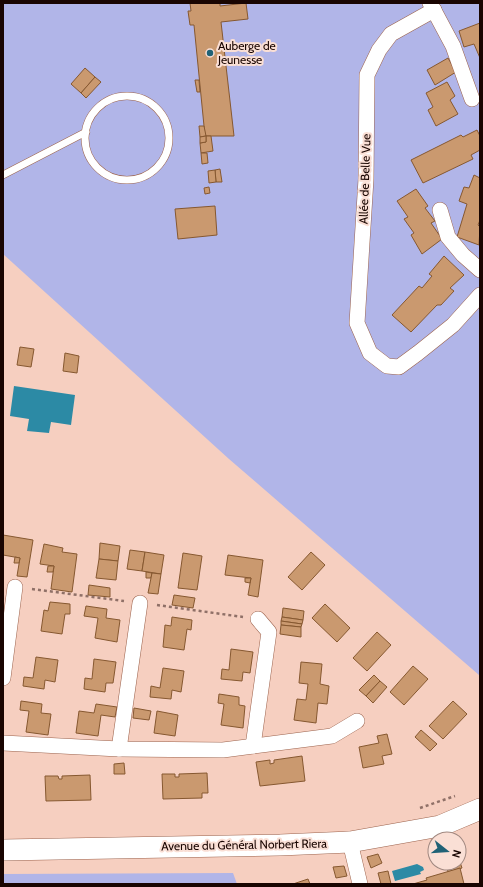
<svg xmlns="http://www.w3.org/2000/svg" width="483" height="887" viewBox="0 0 483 887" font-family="Cabin,sans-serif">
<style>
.green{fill:#b1b5e8}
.water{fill:#2c8aa5}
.building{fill:#ca996f;stroke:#865830}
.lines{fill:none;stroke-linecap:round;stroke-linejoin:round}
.lane-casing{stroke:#9c634d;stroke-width:8}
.street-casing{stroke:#9c634d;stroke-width:16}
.secondary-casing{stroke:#9c634d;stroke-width:22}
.path{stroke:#8f7067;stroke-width:2.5;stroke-dasharray:3 3;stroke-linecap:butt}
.lane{stroke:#fff;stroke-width:7}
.street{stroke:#fff;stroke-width:15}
.secondary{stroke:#fff;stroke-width:21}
.poi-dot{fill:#206276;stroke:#fadfd5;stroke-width:1.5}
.labels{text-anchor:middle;stroke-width:4;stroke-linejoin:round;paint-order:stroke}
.poi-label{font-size:12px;fill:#190501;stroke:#fadfd5;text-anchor:start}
.street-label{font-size:12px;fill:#190501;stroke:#fadfd5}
</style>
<rect width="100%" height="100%" fill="#f6cfc0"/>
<g class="green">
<polygon points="3,3 480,3 480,680 479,675 229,459 3,254"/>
<polygon points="233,873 237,884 3,884 3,874"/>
</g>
<g class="water">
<polygon points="14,386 75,395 71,425 51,422 49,433 27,431 29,419 10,416"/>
<polygon points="417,864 423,867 424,870 420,872 421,874 395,881 392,871"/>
</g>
<g class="building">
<polygon points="190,3 220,3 220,6 246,3 248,19 221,22 234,136 205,136 194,25 190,25 188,11 191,11"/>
<polygon points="480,23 480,58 474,44 464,47 459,31"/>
<polygon points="448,58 456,72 435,85 427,70"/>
<polygon points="85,68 95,77 81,93 71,84"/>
<polygon points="95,77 101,82 86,98 81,93"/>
<polygon points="195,80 199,80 200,92 197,92"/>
<polygon points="447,82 455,96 450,100 458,114 436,126 428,110 433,107 426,93"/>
<polygon points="199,126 204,126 206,136 200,137"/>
<polygon points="477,130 480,136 480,150 471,155 473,159 423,183 411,160 461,135 463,137"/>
<polygon points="206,136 211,136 213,151 201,153 200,143 206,142"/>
<polygon points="206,136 206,142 200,143 200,137"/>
<polygon points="201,153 207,153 208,163 202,164"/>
<polygon points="220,169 222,182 216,182 215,170"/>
<polygon points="215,170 216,182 209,183 208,171"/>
<polygon points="474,175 480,178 480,220 478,225 480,227 479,245 457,237 467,204 459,201 464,187 469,188"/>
<polygon points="209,187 210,193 205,194 204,188"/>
<polygon points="416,189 428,206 425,208 435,221 431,223 442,239 422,254 411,235 414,233 404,219 408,217 397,201"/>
<polygon points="215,206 217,235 178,239 175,209"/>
<polygon points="444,256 464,275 450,288 454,291 441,305 437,305 411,332 392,315 419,286 422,288 432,276 429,274"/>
<polygon points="20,347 34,349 31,367 17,365"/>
<polygon points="65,353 79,356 77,373 63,371"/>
<polygon points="3,535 33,540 27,577 17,576 20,558 3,555"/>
<polygon points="100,543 120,546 118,561 99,559"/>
<polygon points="44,544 63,548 62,552 77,554 72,592 51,589 54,566 40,564"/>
<polygon points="130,550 145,552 142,571 127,569"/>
<polygon points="145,552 164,555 161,574 142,571"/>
<polygon points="311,552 325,565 302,590 288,577"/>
<polygon points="183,553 202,556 197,590 178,588"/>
<polygon points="228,555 263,560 258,597 248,595 251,578 225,575"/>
<polygon points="15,557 20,558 19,563 14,563"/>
<polygon points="99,559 118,561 116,580 96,578"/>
<polygon points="48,566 54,566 53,572 47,572"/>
<polygon points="146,572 152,573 151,578 146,578"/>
<polygon points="152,573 161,574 158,594 148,593"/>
<polygon points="245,578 251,578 250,583 245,582"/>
<polygon points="89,585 110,588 110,597 88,595"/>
<polygon points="174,595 195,598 193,608 172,605"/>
<polygon points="50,602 70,604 70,614 65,614 62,634 41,631 44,610 48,611"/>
<polygon points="325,604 350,628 337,642 312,618"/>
<polygon points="86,606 107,609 106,618 120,620 117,642 95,638 98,618 84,616"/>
<polygon points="283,608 304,611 303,620 282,617"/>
<polygon points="172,617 192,620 191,630 187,629 184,650 163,647 165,625 171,626"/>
<polygon points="282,617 303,620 302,624 281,621"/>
<polygon points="281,621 302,624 301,627 281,625"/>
<polygon points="281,625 301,627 301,637 280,634"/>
<polygon points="377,632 391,645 367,671 353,658"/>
<polygon points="231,649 253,652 250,673 243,672 242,681 221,679 222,669 229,670"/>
<polygon points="36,657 58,660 55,682 45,680 44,689 23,686 24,677 33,678"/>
<polygon points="94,659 116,662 113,683 106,683 105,692 84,689 85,678 92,679"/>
<polygon points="301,662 322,664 320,684 329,686 327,704 318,703 316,723 294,720 297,699 306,700 308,684 299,683"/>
<polygon points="413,666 428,679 404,705 390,692"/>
<polygon points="163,668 184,671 181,692 172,690 171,699 150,697 151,686 160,688"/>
<polygon points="374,675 380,681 366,696 359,690"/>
<polygon points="380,681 387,687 373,703 366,696"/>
<polygon points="219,694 239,697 239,705 245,706 243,728 221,725 224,704 218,703"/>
<polygon points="21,701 42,704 41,713 51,714 48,735 26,732 29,711 20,710"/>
<polygon points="453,701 467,714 443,739 429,726"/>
<polygon points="96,704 117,707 115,717 101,715 98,736 76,733 79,711 94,713"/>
<polygon points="134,708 151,711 149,720 133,718"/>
<polygon points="157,711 178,715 175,736 154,733"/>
<polygon points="421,730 437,744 430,751 415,737"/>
<polygon points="387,734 392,754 382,756 384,764 363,768 359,747 379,743 377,736"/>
<polygon points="302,756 305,781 260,786 256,762 270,760 270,764 274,763 274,760"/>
<polygon points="124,763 125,774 114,774 114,764"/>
<polygon points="207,773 208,793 202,793 202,798 163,799 162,774 175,774 175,777 179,777 179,774"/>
<polygon points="90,775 91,800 46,801 45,776 58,776 59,779 62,779 62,776"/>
<polygon points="378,854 382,863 371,868 367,857"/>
<polygon points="459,859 462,868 448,872 446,863 459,863"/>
<polygon points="344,866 347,876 336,878 333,867"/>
<polygon points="460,868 464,884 413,884 427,880 426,878"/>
<polygon points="388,871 391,884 381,884 378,873"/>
<polygon points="308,879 310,884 293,884"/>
</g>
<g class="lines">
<g class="lane-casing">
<g id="lane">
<circle cx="127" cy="138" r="42"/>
<polyline points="3,175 86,132"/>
</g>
</g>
<g class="street-casing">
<g id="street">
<polyline points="430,3 453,46 472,99"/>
<polyline points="434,10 391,34 379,50 367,75 366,179 357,323 370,353 387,366 399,367 418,353 453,325 480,295"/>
<polyline points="440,210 448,237 463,255 480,270"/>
<polyline points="3,678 15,587"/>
<polyline points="3,743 119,749 223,750 332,736 357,721"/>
<polyline points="253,746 269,632 258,619"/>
<polyline points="119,749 140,603"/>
<polyline points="350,842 360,884"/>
</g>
</g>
<g class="secondary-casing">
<polyline id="secondary" points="3,850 280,845 350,842 440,826 480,809"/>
</g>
<g class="path">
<polyline points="32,589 124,601"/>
<polyline points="157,605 243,617"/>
<polyline points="420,808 455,796"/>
</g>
<use href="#lane" class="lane"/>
<use href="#street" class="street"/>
<use href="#secondary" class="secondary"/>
</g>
<circle class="poi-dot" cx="210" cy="53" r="4"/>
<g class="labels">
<g class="poi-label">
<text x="218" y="50">Auberge de<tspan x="218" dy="14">Jeunesse</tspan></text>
</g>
<g class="street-label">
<text transform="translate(365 179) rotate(-88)" y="4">Allée de Belle Vue</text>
<text transform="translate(244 845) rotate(-1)" y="4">Avenue du Général Norbert Riera</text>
</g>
</g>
<rect width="483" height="887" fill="none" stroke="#190501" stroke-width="8"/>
<g transform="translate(447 851) rotate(107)"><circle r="19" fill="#fadfd5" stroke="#a08880"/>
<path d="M0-3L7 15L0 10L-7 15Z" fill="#206276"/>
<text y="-6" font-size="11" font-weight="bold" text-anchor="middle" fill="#190501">N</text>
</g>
</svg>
